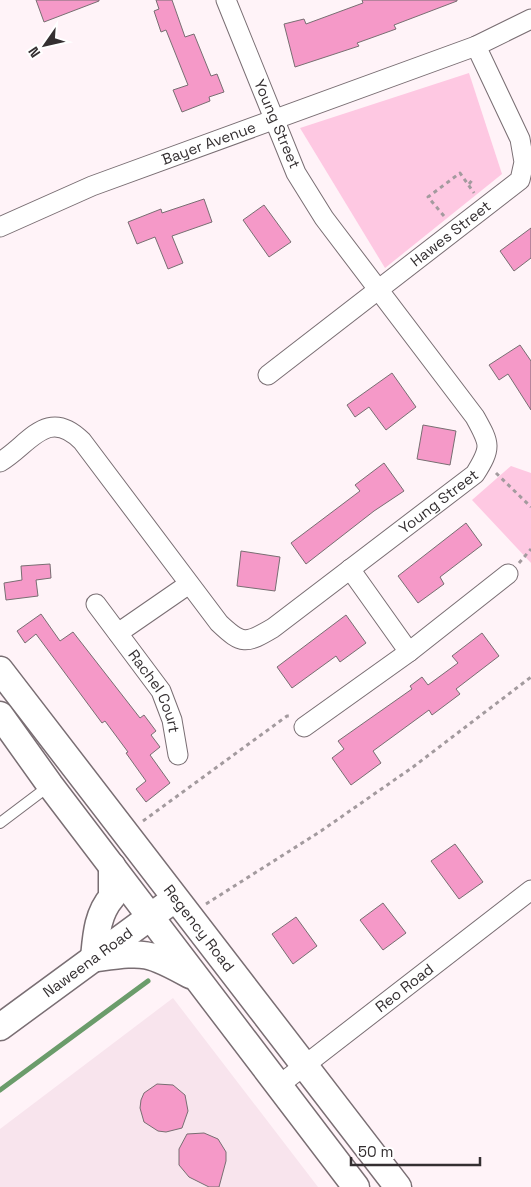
<svg xmlns="http://www.w3.org/2000/svg" width="531" height="1187" viewBox="0 0 531 1187" font-family="'Space Grotesk',sans-serif">
<style>
.built{fill:#f8e4ed}
.green{fill:#fec8e2}
.lines{fill:none;stroke-linecap:round;stroke-linejoin:round}
.stream{stroke:#6b9c6b;stroke-width:5}
.building{fill:#f599c8;stroke:#786e72}
.lane-casing{stroke:#796e73;stroke-width:12}
.street-casing{stroke:#796e73;stroke-width:21}
.secondary-casing{stroke:#796e73;stroke-width:29}
.path{stroke:#a39a9e;stroke-width:3;stroke-dasharray:4 4;stroke-linecap:butt}
.lane{stroke:#fff;stroke-width:10}
.street{stroke:#fff;stroke-width:19}
.secondary{stroke:#fff;stroke-width:26}
.labels{text-anchor:middle;stroke-width:4;stroke-linejoin:round;paint-order:stroke}
.street-label{font-size:15px;fill:#342f31;stroke:#fff}
</style>
<rect width="100%" height="100%" fill="#fff3f8"/>
<polygon class="built" points="173,998 318,1187 0,1187 0,1129"/>
<g class="green">
<polygon points="469,73 502,174 385,268 300,128"/>
<polygon points="511,466 531,473 531,563 472,500"/>
</g>
<g class="lines">
<polyline class="stream" points="0,1090 148,981"/>
</g>
<g class="building">
<polygon points="36,0 99,0 99,1 44,22"/>
<polygon points="156,0 172,0 185,37 194,34 211,76 217,74 224,92 209,97 210,101 182,112 173,90 188,85 166,30 161,32 154,11 159,9"/>
<polygon points="362,0 457,0 457,1 394,25 396,29 357,43 359,46 295,67 284,24 304,19 306,24 363,3"/>
<polygon points="204,199 212,222 172,236 183,263 168,269 155,237 137,244 128,222 161,209 162,213"/>
<polygon points="264,205 291,242 269,257 243,220"/>
<polygon points="531,228 531,258 514,271 500,251"/>
<polygon points="520,345 531,361 531,410 508,374 499,380 489,365"/>
<polygon points="392,373 416,407 386,430 369,407 355,417 347,405"/>
<polygon points="423,425 456,431 450,465 417,459"/>
<polygon points="384,463 404,491 374,511 306,564 291,543 360,491 355,485"/>
<polygon points="466,523 482,545 440,577 444,584 418,603 398,576"/>
<polygon points="241,551 280,557 275,591 237,586"/>
<polygon points="50,564 51,578 36,580 38,596 6,600 4,583 22,580 21,566"/>
<polygon points="41,614 60,641 73,632 140,718 144,715 156,731 151,735 160,747 150,755 170,783 146,802 136,789 146,781 126,753 128,752 105,721 102,723 36,634 25,643 17,631"/>
<polygon points="346,615 366,643 340,662 336,656 292,688 277,667"/>
<polygon points="482,633 499,656 456,689 460,694 432,715 429,710 373,751 381,763 351,785 332,758 344,749 338,741 412,689 410,686 422,677 428,685 458,663 452,656"/>
<polygon points="455,844 483,882 459,899 431,861"/>
<polygon points="383,903 406,933 383,950 360,920"/>
<polygon points="296,917 317,946 293,964 272,934"/>
<polygon points="157,1084 173,1085 185,1095 188,1111 182,1128 166,1132 158,1131 144,1122 140,1108 141,1100 144,1093"/>
<polygon points="204,1133 218,1139 226,1152 226,1161 219,1187 209,1187 189,1177 179,1165 179,1149 187,1134"/>
</g>
<g class="lines">
<g class="lane-casing">
<polyline id="lane" points="0,823 49,786"/>
</g>
<g class="street-casing">
<g id="street">
<path id="s1" d="M0 227 92 186 476 46 531 19"/>
<path id="s2" d="M268 375 520 180 524 162 520 139 476 46"/>
<path id="s3" d="M0 462C29 445 47 406 82 441L219 623C242 645 246 644 273 628L475 474C492 447 490 444 475 417L324 218 296 173 226 0"/>
<polyline points="350,569 409,652"/>
<path id="s4" d="M96 604 161 691 172 720 178 755"/>
<polyline points="118,633 189,584"/>
<polyline points="304,727 409,652 508,574"/>
<path id="s5" d="M278 1086 531 890"/>
</g>
</g>
<g class="secondary-casing">
<g id="secondary">
<path id="s6" d="M0 670 398 1187"/>
<polyline points="0,715 50,785 356,1187"/>
<path d="M94 958C96 937 97 914 112 897V866"/>
<path d="M97 958C145 952 147 951 190 975"/>
<path id="s7" d="M0 1027 165 906"/>
</g>
</g>
<g class="path">
<polyline points="469,184 473,179"/>
<polyline points="444,216 428,197 460,173 474,193"/>
<polyline points="496,473 531,507"/>
<polyline points="519,563 531,549"/>
<polyline points="143,821 287,716 290,716"/>
<polyline points="206,904 321,831 413,767 531,677"/>
</g>
<use href="#lane" class="lane"/>
<use href="#street" class="street"/>
<use href="#secondary" class="secondary"/>
</g>
<g class="labels">
<g class="street-label">
<text transform="translate(277 124) rotate(67)" y="5">Young Street</text>
<text dy="5" stroke="none"><textPath href="#s1" startOffset="225">Bayer Avenue</textPath></text>
<text dy="5" stroke="none"><textPath href="#s2" startOffset="231">Hawes Street</textPath></text>
<text dy="5" stroke="none"><textPath href="#s3" startOffset="596">Young Street</textPath></text>
<text dy="5" stroke="none"><textPath href="#s4" startOffset="106">Rachel Court</textPath></text>
<text dy="5" stroke="none"><textPath href="#s6" startOffset="326">Regency Road</textPath></text>
<text dy="5" stroke="none"><textPath href="#s7" startOffset="109">Naweena Road</textPath></text>
<text dy="5" stroke="none"><textPath href="#s5" startOffset="160">Reo Road</textPath></text>
</g>
</g>
<g transform="translate(45 45) rotate(236)" stroke="#ffffff" stroke-width="4" paint-order="stroke">
<path d="M0-4L9 19L0 12L-9 19Z" fill="#342f31"/>
<text y="-8" font-size="14" font-weight="bold" text-anchor="middle" fill="#342f31">N</text>
</g>
<path d="M351 1157v8h129v-8" fill="none" stroke="#342f31" stroke-width="2.5"/>
<text x="358" y="1157" font-size="15" fill="#342f31" stroke="#ffffff" stroke-width="4" paint-order="stroke">50 m</text>
</svg>
